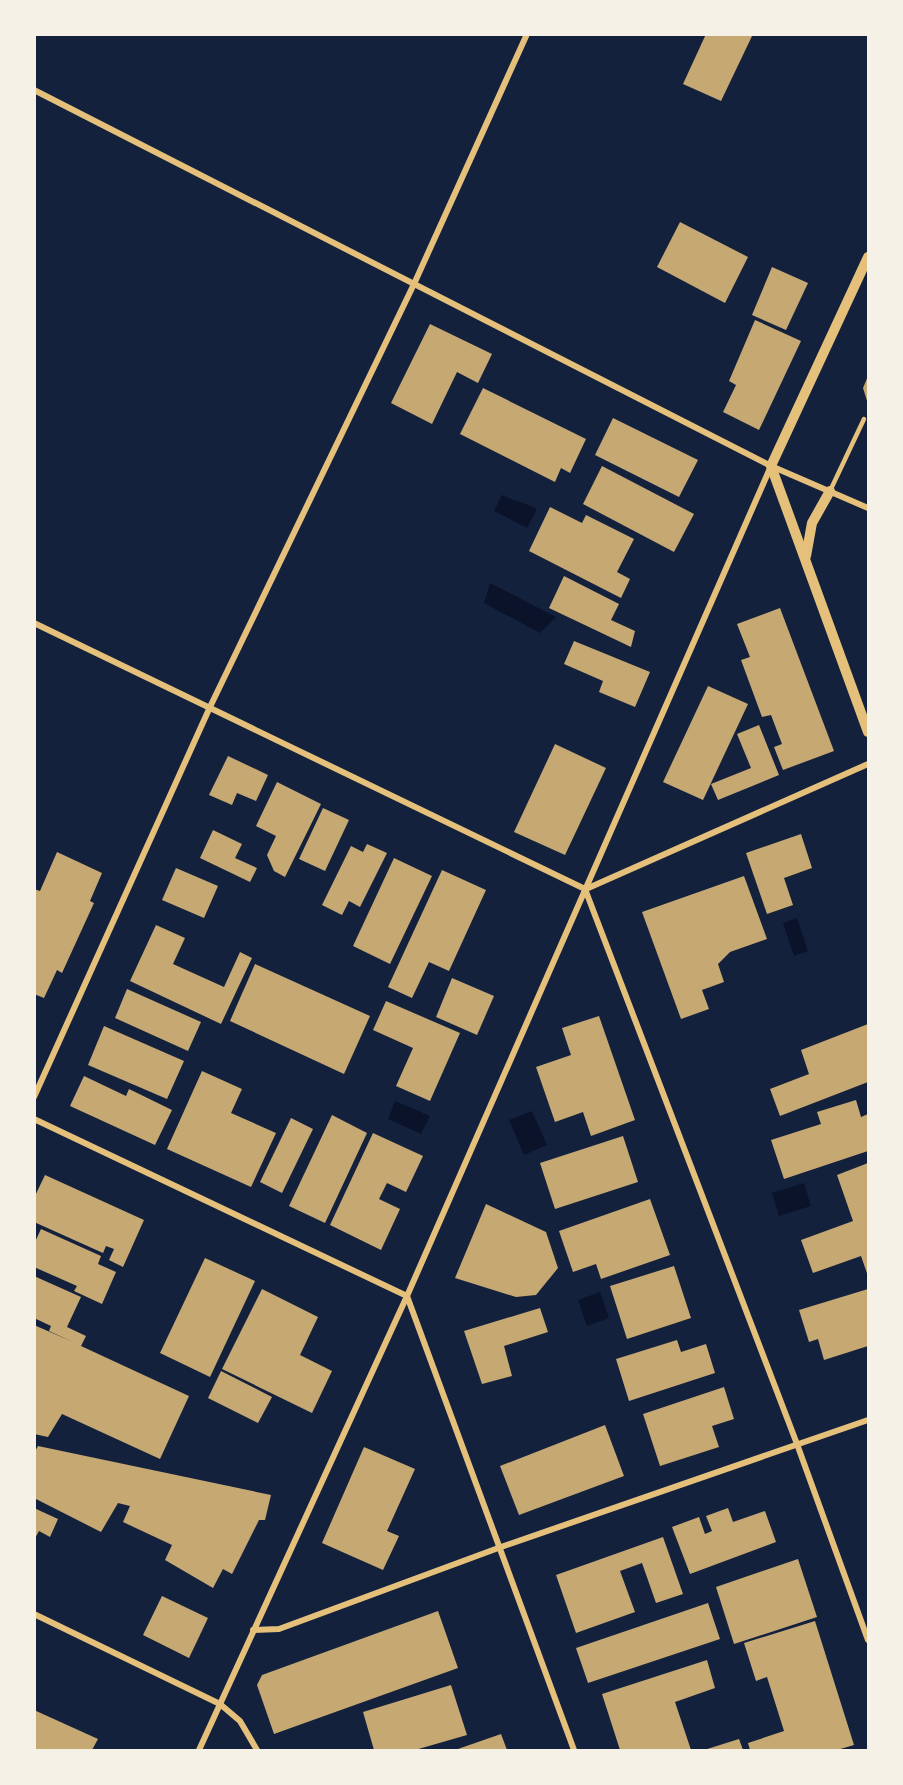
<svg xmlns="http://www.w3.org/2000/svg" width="903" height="1785" viewBox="0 0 903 1785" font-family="'PT Sans Narrow',sans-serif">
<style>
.water{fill:#0b132b}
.building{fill:#c6a872}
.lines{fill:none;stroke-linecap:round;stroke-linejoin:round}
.service{stroke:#e5c07b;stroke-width:4.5}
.minor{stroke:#e5c07b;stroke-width:6}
.tertiary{stroke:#e5c07b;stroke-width:10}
</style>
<rect width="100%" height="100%" fill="#14213d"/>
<g class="water">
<path d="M502 495C514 501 525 502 537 509L527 528 494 511Z"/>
<polygon points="490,583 556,617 540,633 484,603"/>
<polygon points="797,918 808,951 794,956 783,923"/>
<polygon points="395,1101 430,1116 421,1134 388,1119"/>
<polygon points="532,1111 547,1145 524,1155 509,1120"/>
<polygon points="804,1183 811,1206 779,1216 772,1193"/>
<polygon points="600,1292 609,1318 587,1326 578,1300"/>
</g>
<g class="building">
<polygon points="706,34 753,34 721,101 683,84"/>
<polygon points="680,222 748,257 725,303 657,267"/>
<polygon points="772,267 808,283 786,330 752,315"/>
<polygon points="755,320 801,341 759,430 723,412 736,385 729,381"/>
<polygon points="430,324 492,354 478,383 457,372 432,424 391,403"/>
<polygon points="868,376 868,404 863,388"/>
<polygon points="483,388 586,439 570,473 561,468 555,482 460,434"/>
<polygon points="613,418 698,460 679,497 595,455"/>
<polygon points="602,466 694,514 674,552 583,504"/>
<polygon points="550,507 582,523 586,515 634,539 617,572 630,579 621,598 529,551"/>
<polygon points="564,576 619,604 611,620 635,631 631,647 549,608"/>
<polygon points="780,608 834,751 783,770 774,747 782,744 771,715 762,717 741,660 750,657 737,624"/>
<polygon points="574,641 650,672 635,707 599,692 603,681 564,664"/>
<polygon points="708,686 748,704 703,800 663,782"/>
<polygon points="759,725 779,775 718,800 711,784 751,768 737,734"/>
<polygon points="555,744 606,768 565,855 514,832"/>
<polygon points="228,756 268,775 256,801 237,793 232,805 209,795"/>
<polygon points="277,782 321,804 285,877 274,871 267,855 276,836 256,826"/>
<polygon points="323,808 349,820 325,871 299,859"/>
<polygon points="213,830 242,844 235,858 257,868 250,882 200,858"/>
<polygon points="801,834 812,868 784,878 793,905 767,914 746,853"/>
<polygon points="367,844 387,853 360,907 349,901 342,915 322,905 351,846 363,852"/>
<polygon points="57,852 102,873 90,901 94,903 62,973 57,970 44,998 34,994 34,889 40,891"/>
<polygon points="394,858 432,876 390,964 353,946"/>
<polygon points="176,868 218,886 204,918 162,900"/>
<polygon points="442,870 486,890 449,971 429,962 412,998 388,987"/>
<polygon points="744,876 767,939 730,952 718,964 724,982 702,990 709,1009 681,1019 642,912"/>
<polygon points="156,925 185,938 173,964 224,987 240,952 252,958 221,1024 130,981"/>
<polygon points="255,964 370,1016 344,1074 230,1021"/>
<polygon points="452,978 494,996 477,1035 436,1017"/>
<polygon points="127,989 201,1022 188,1051 115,1018"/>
<polygon points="386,1001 460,1033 430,1101 396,1086 413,1048 373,1030"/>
<polygon points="599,1016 635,1120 591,1136 583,1112 555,1122 536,1067 571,1055 562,1028"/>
<polygon points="868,1024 868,1082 780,1116 770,1089 809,1074 801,1050"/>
<polygon points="104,1026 184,1061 167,1099 88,1065"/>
<polygon points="202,1071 242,1089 231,1113 276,1133 251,1187 167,1149"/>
<polygon points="84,1076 126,1096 129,1089 172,1110 155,1145 70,1106"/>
<polygon points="856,1100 861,1117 868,1114 868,1151 784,1179 771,1140 821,1124 817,1112"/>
<polygon points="332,1115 367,1133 325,1223 289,1206"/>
<polygon points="291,1118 313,1129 282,1193 260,1182"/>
<polygon points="373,1133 423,1156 406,1192 387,1183 379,1199 400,1209 381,1250 330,1225"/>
<polygon points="623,1136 638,1182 555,1209 540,1163"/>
<polygon points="868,1163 868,1276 861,1256 813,1273 801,1240 853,1221 837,1175"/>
<polygon points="45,1175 144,1220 123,1267 109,1260 114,1249 106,1246 103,1253 34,1222 34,1198"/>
<polygon points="650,1199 670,1255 601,1279 596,1264 573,1272 559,1231"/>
<polygon points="486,1204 546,1232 558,1268 536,1295 516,1297 455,1278"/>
<polygon points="41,1229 101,1256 98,1264 116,1272 102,1304 74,1291 77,1286 34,1267 34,1244"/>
<polygon points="205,1258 255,1281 210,1377 160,1353"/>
<polygon points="674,1266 691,1318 627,1339 610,1286"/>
<polygon points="34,1276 81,1297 67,1327 86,1336 81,1346 189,1396 160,1459 62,1414 48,1437 34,1434 34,1325 73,1342 49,1331 51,1326 34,1318"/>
<polygon points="262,1289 318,1317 300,1355 332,1371 312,1413 222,1369"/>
<polygon points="868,1289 868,1346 824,1360 818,1339 809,1342 799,1310"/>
<polygon points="540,1308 548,1332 504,1346 512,1376 482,1384 464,1331"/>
<polygon points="677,1340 681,1352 706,1344 715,1373 629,1401 616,1359"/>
<polygon points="221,1371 272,1397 258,1423 208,1398"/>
<polygon points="724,1387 734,1419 712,1426 719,1447 660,1466 643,1414"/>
<polygon points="605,1425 624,1476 519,1515 500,1466"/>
<polygon points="38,1446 271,1495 265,1520 259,1520 232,1574 223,1569 213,1588 165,1560 172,1545 123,1522 130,1506 118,1503 101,1532 34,1498 34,1453"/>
<polygon points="364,1447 415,1469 387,1531 399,1536 383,1570 322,1543"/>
<polygon points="34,1508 58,1519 50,1537 39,1531 34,1540"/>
<polygon points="728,1508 733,1522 765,1511 776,1542 690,1574 672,1527 699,1517 705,1534 712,1531 706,1516"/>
<polygon points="663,1537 683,1594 656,1603 642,1563 620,1571 635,1612 576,1633 556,1575"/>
<polygon points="798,1559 817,1617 734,1644 716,1587"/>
<polygon points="162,1596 208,1618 189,1658 143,1635"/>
<polygon points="708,1603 720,1639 588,1683 576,1648"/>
<polygon points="438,1611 458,1668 274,1734 257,1685 262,1675"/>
<polygon points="815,1621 854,1745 837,1750 750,1750 748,1743 784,1731 767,1677 756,1681 744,1643"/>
<polygon points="707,1660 715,1688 675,1702 691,1750 620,1750 602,1694"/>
<polygon points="451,1685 467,1735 415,1750 374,1750 363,1712"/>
<polygon points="34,1710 98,1739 92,1750 34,1750"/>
<polygon points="501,1734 507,1750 455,1750"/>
<polygon points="739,1739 743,1750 704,1750"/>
</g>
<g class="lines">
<polyline class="service" points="830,491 864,419"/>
<g class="minor">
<polyline points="34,90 771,466 868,508"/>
<polyline points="34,623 585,889 797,1444 868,1640"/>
<polyline points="586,889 868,764"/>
<polyline points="34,1097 210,707 414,284 527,34"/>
<polyline points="34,1119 407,1296 574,1750"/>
<polyline points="34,1614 220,1704 240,1721 257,1750"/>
<polyline points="253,1630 279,1629 501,1547 868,1420"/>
<polyline points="199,1750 407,1296 771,466"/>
</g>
<g class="tertiary">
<polyline points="868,257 771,466 868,732"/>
<polyline points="806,556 812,523 830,491"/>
</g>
</g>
<rect width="903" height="1785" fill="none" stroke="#f6f1e7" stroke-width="72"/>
</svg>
